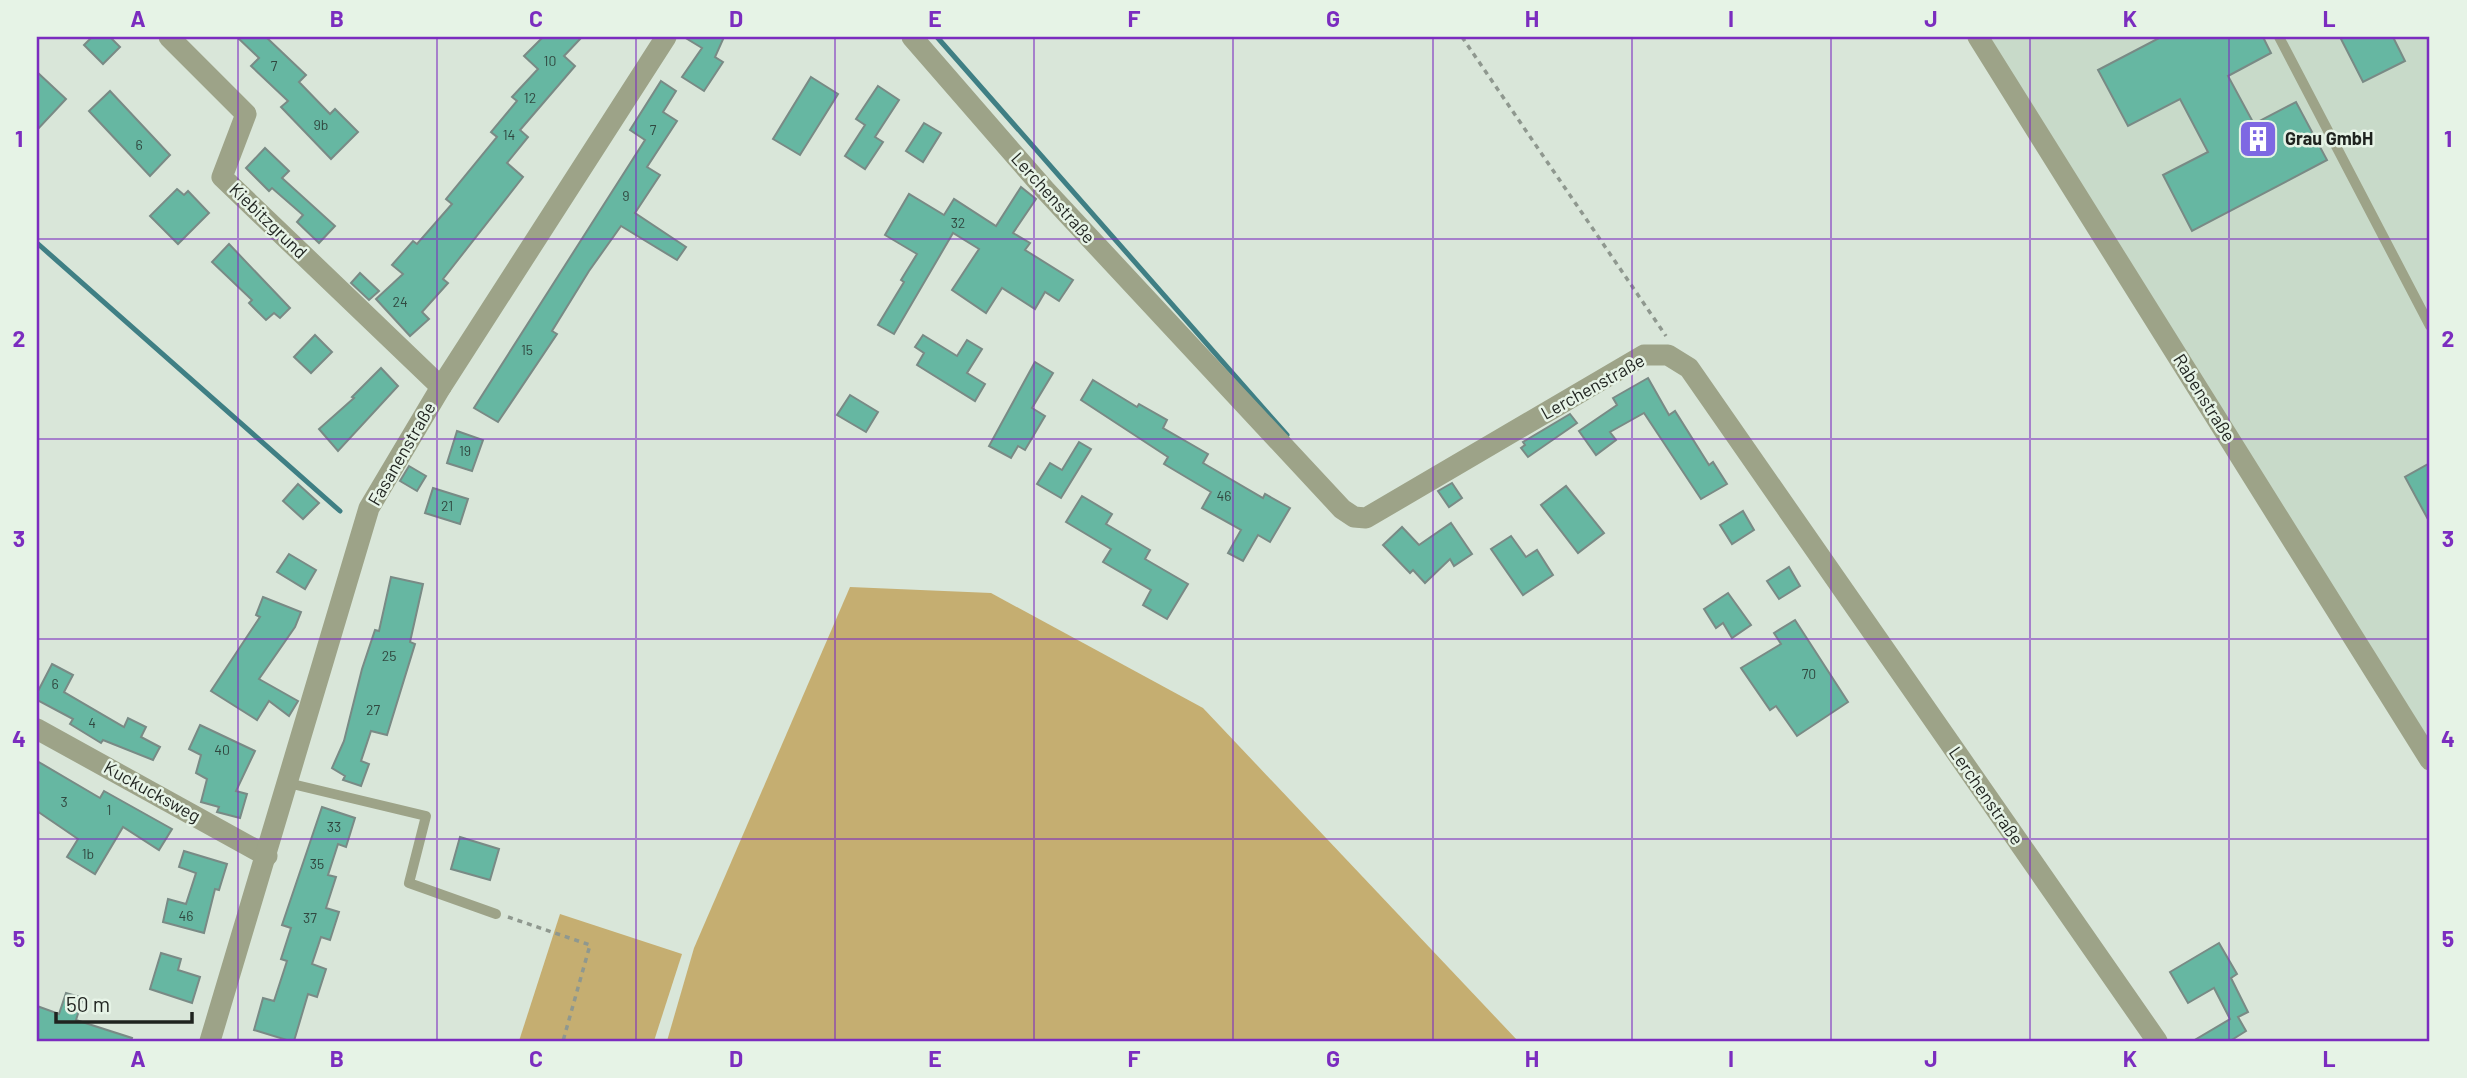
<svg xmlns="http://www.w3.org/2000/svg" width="2467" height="1078" viewBox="0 0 2467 1078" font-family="Barlow,sans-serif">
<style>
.built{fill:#c8dac9}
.green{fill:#c5ae71}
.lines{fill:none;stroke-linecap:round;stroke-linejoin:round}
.stream{stroke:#3f7f84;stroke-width:5}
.building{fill:#66b7a2;stroke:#798a85;stroke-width:2}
.path{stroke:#8f988f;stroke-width:3.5;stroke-dasharray:5 5;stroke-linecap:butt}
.service{stroke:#9da388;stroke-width:10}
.minor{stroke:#9da388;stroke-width:21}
.grid{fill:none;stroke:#7b2cbf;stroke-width:2;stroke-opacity:0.55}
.labels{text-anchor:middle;stroke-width:5;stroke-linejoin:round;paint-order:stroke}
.number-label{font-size:14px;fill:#314840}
.poi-label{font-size:18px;font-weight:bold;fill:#1f231f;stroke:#e6f3e6;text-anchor:start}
.street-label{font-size:18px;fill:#1f231f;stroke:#e6f3e6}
.neatline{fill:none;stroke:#7b2cbf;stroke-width:2.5}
.grid-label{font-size:23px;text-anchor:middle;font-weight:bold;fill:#7b2cbf}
</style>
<rect width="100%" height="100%" fill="#d9e6d9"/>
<polygon class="built" points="1987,37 2430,37 2430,741"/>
<g class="green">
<polygon points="850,587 991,593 1203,708 1518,1041 667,1041 694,948"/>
<polygon points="560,914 682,954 654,1041 519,1041"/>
</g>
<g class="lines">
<g class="stream">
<polyline points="937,37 1287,435"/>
<polyline points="37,243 340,511"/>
</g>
</g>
<g class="building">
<polygon points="92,37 110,37 120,47 103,64 84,45"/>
<polygon points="237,37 266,37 306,75 299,82 330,114 335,109 358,132 331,159 281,107 288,101 251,66 259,58"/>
<polygon points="543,37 582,37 564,56 575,66 520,130 528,137 507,163 523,177 443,279 448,283 422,312 429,319 410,336 376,299 403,274 392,265 413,241 417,244 452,204 446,199 497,137 491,132 517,101 512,97 538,69 524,56"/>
<polygon points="684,37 724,37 715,57 723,62 704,91 682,77 702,48"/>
<polygon points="2161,37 2263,37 2271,53 2228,76 2254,124 2296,102 2327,160 2192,231 2163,175 2208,152 2180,99 2128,126 2098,70"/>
<polygon points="2340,37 2393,37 2405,61 2363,82"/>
<polygon points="37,72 66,99 37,130"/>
<polygon points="811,77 838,94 800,155 773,139"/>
<polygon points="661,81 676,91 663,112 677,121 647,167 660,175 635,213 686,247 677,260 621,226 589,271 552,331 557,334 498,422 474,408 645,140 630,130"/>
<polygon points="878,86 899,100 875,137 883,142 865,169 845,156 865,125 856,119"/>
<polygon points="110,91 170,155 150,176 89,111"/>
<polygon points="924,123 941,133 923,162 906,151"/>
<polygon points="265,148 289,171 282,178 335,226 319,243 297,222 303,215 272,188 269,191 246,168"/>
<polygon points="1021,187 1036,199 1013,233 1030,243 1025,250 1073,280 1059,301 1045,292 1035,309 1002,288 986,313 952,290 979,249 953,233 894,334 878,325 904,282 901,280 917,254 885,235 909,194 944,215 954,199 996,226"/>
<polygon points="177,189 184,195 188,191 209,213 178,244 150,216"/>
<polygon points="229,244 290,308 280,318 274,313 266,320 249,303 252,300 212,262"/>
<polygon points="360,273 379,291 369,300 351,283"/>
<polygon points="315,335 332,352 311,373 294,357"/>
<polygon points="923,335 957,356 967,340 982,349 967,373 985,384 975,401 917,365 924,353 915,347"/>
<polygon points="1035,362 1053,373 1032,408 1045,416 1025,450 1018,446 1011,458 989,446"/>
<polygon points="381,368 398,386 338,451 319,429 354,398 352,397"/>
<polygon points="1648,378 1669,415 1675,411 1709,465 1713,462 1727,484 1701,499 1644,413 1610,432 1616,440 1596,455 1579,431 1617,405 1613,398"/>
<polygon points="1093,380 1137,407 1139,404 1167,420 1163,428 1208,454 1203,463 1263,498 1265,494 1290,508 1270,542 1258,535 1243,561 1228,553 1241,530 1202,508 1211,492 1164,464 1168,457 1081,400"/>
<polygon points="850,395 878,412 866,432 837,415"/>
<polygon points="1570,414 1577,423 1528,457 1521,448 1525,445 1523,442"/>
<polygon points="457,431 483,440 472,471 447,463"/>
<polygon points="1079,442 1091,449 1061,498 1037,484 1050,463 1062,470"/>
<polygon points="2430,463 2430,523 2405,477"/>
<polygon points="409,466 426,476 417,491 400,481"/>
<polygon points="1452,483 1462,498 1449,507 1438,491"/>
<polygon points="298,484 319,503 303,519 283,501"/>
<polygon points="1566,486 1604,533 1578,553 1541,505"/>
<polygon points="433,488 468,499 460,524 425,513"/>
<polygon points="1082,496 1112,514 1106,524 1150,550 1145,559 1188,584 1167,619 1143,605 1151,590 1103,562 1111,549 1066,522"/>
<polygon points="1743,511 1754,530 1732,544 1720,525"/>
<polygon points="1451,523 1472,554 1454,566 1450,559 1425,583 1413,570 1410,573 1383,545 1402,527 1419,545"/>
<polygon points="1511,536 1526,557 1537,550 1553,575 1523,595 1491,549"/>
<polygon points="289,554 316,570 305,589 277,572"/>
<polygon points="1789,567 1800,586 1779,599 1767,581"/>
<polygon points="391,577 423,584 410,642 415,644 387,735 371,731 361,761 369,764 361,786 343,780 345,776 332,768 344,741 362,669 375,630 379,631"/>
<polygon points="1728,593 1751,625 1732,638 1723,623 1716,628 1704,609"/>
<polygon points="263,597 301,612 295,627 259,679 298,701 289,716 269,701 257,720 211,691 260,617 256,615"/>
<polygon points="1795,620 1848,702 1797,736 1776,706 1770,710 1741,668 1781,644 1774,633"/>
<polygon points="52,664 73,675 64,692 124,727 128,718 146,727 141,737 160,747 153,760 103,740 101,743 70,724 73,719 37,700 37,693"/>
<polygon points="200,725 255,751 236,791 247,794 240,818 217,812 219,807 201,802 207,779 196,773 201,755 189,749"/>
<polygon points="37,761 100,798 104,791 172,829 159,850 123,827 95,874 67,857 78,839 37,811"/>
<polygon points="322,807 355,818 346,847 338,844 328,875 336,877 326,908 339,912 330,940 321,937 312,964 326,969 317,997 308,994 294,1041 290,1041 254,1030 263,998 274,1001 287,961 281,959 291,928 282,925"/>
<polygon points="460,837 499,849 490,880 451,869"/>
<polygon points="184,851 227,864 219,890 215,889 204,933 163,922 168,899 186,904 196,873 179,867"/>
<polygon points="2219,943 2237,974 2231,978 2248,1012 2238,1017 2246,1031 2230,1041 2193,1041 2230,1019 2214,988 2188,1003 2170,972"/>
<polygon points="161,953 181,959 178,970 200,977 192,1003 150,989"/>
<polygon points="66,993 83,998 76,1020 132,1038 131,1041 37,1041 37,1006 59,1014"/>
</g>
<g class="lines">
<g class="path">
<polyline points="1462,37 1666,336"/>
<polyline points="508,917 590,945 563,1041"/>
</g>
<g class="service">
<polyline points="2279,37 2430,326"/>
<polyline points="288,783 426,816 409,883 496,914"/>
</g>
<g class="minor">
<polyline points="169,37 246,114 222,177 441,387"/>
<polyline points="912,37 1045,190 1342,509 1354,517 1366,518 1644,355 1668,355 1689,368 2157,1041"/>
<polyline points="1978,37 2430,760"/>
<polyline points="37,729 267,856"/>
<polyline points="210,1041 369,508 441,387 666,37"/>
</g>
</g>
<path class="grid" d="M238 37V1041M437 37V1041M636 37V1041M835 37V1041M1034 37V1041M1233 37V1041M1433 37V1041M1632 37V1041M1831 37V1041M2030 37V1041M2229 37V1041M37 239H2430M37 439H2430M37 639H2430M37 839H2430"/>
<defs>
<g id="building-square" transform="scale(2.0125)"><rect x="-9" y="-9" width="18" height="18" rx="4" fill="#7e68e3" stroke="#e6f3e6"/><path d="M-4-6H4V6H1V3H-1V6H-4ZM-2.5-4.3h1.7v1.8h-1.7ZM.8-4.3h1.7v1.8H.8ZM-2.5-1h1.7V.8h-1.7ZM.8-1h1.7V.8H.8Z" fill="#fff"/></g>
</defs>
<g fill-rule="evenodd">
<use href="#building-square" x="2258" y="139"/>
</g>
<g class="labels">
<g class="number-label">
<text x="550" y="66">10</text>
<text x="274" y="71">7</text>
<text x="530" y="103">12</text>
<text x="321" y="130">9b</text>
<text x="653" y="135">7</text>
<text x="509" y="140">14</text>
<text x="139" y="150">6</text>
<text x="626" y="201">9</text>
<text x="958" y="228">32</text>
<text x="400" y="307">24</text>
<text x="527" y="355">15</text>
<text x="465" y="456">19</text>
<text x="1224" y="501">46</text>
<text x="447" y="511">21</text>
<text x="389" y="661">25</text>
<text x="1809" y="679">70</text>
<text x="55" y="689">6</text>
<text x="373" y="715">27</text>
<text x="92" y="728">4</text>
<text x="222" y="755">40</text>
<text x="64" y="807">3</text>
<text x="109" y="815">1</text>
<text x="334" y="832">33</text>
<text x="88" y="859">1b</text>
<text x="317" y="869">35</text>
<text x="186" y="921">46</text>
<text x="310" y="923">37</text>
</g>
<g class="poi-label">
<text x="2285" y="145">Grau GmbH</text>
</g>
<g class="street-label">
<text transform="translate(1053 198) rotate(48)" y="6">Lerchenstraße</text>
<text transform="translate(268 221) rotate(44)" y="6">Kiebitzgrund</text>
<text transform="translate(1593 387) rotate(-29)" y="6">Lerchenstraße</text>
<text transform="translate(2204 398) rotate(58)" y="6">Rabenstraße</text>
<text transform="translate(402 454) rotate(-60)" y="6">Fasanenstraße</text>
<text transform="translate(152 792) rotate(29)" y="6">Kuckucksweg</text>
<text transform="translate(1986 796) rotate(55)" y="6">Lerchenstraße</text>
</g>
</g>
<rect width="2467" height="1078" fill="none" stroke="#e6f3e6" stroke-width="77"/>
<path d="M56 1012v10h136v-10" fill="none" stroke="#1f231f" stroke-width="3.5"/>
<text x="66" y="1012" font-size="21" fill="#1f231f" stroke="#e6f3e6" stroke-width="5" paint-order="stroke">50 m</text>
<rect x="38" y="38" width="2390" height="1002" class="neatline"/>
<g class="grid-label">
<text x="138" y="27">A</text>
<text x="337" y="27">B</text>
<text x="536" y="27">C</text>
<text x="736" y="27">D</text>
<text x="935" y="27">E</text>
<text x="1134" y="27">F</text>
<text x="1333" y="27">G</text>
<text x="1532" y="27">H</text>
<text x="1731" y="27">I</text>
<text x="1931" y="27">J</text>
<text x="2130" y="27">K</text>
<text x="2329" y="27">L</text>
<text x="19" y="147">1</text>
<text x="2448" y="147">1</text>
<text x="19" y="347">2</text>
<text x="2448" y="347">2</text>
<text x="19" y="547">3</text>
<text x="2448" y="547">3</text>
<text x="19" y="747">4</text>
<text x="2448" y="747">4</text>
<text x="19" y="947">5</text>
<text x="2448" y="947">5</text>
<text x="138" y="1067">A</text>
<text x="337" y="1067">B</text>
<text x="536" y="1067">C</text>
<text x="736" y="1067">D</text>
<text x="935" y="1067">E</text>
<text x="1134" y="1067">F</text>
<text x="1333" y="1067">G</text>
<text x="1532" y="1067">H</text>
<text x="1731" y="1067">I</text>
<text x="1931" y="1067">J</text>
<text x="2130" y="1067">K</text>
<text x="2329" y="1067">L</text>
</g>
</svg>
